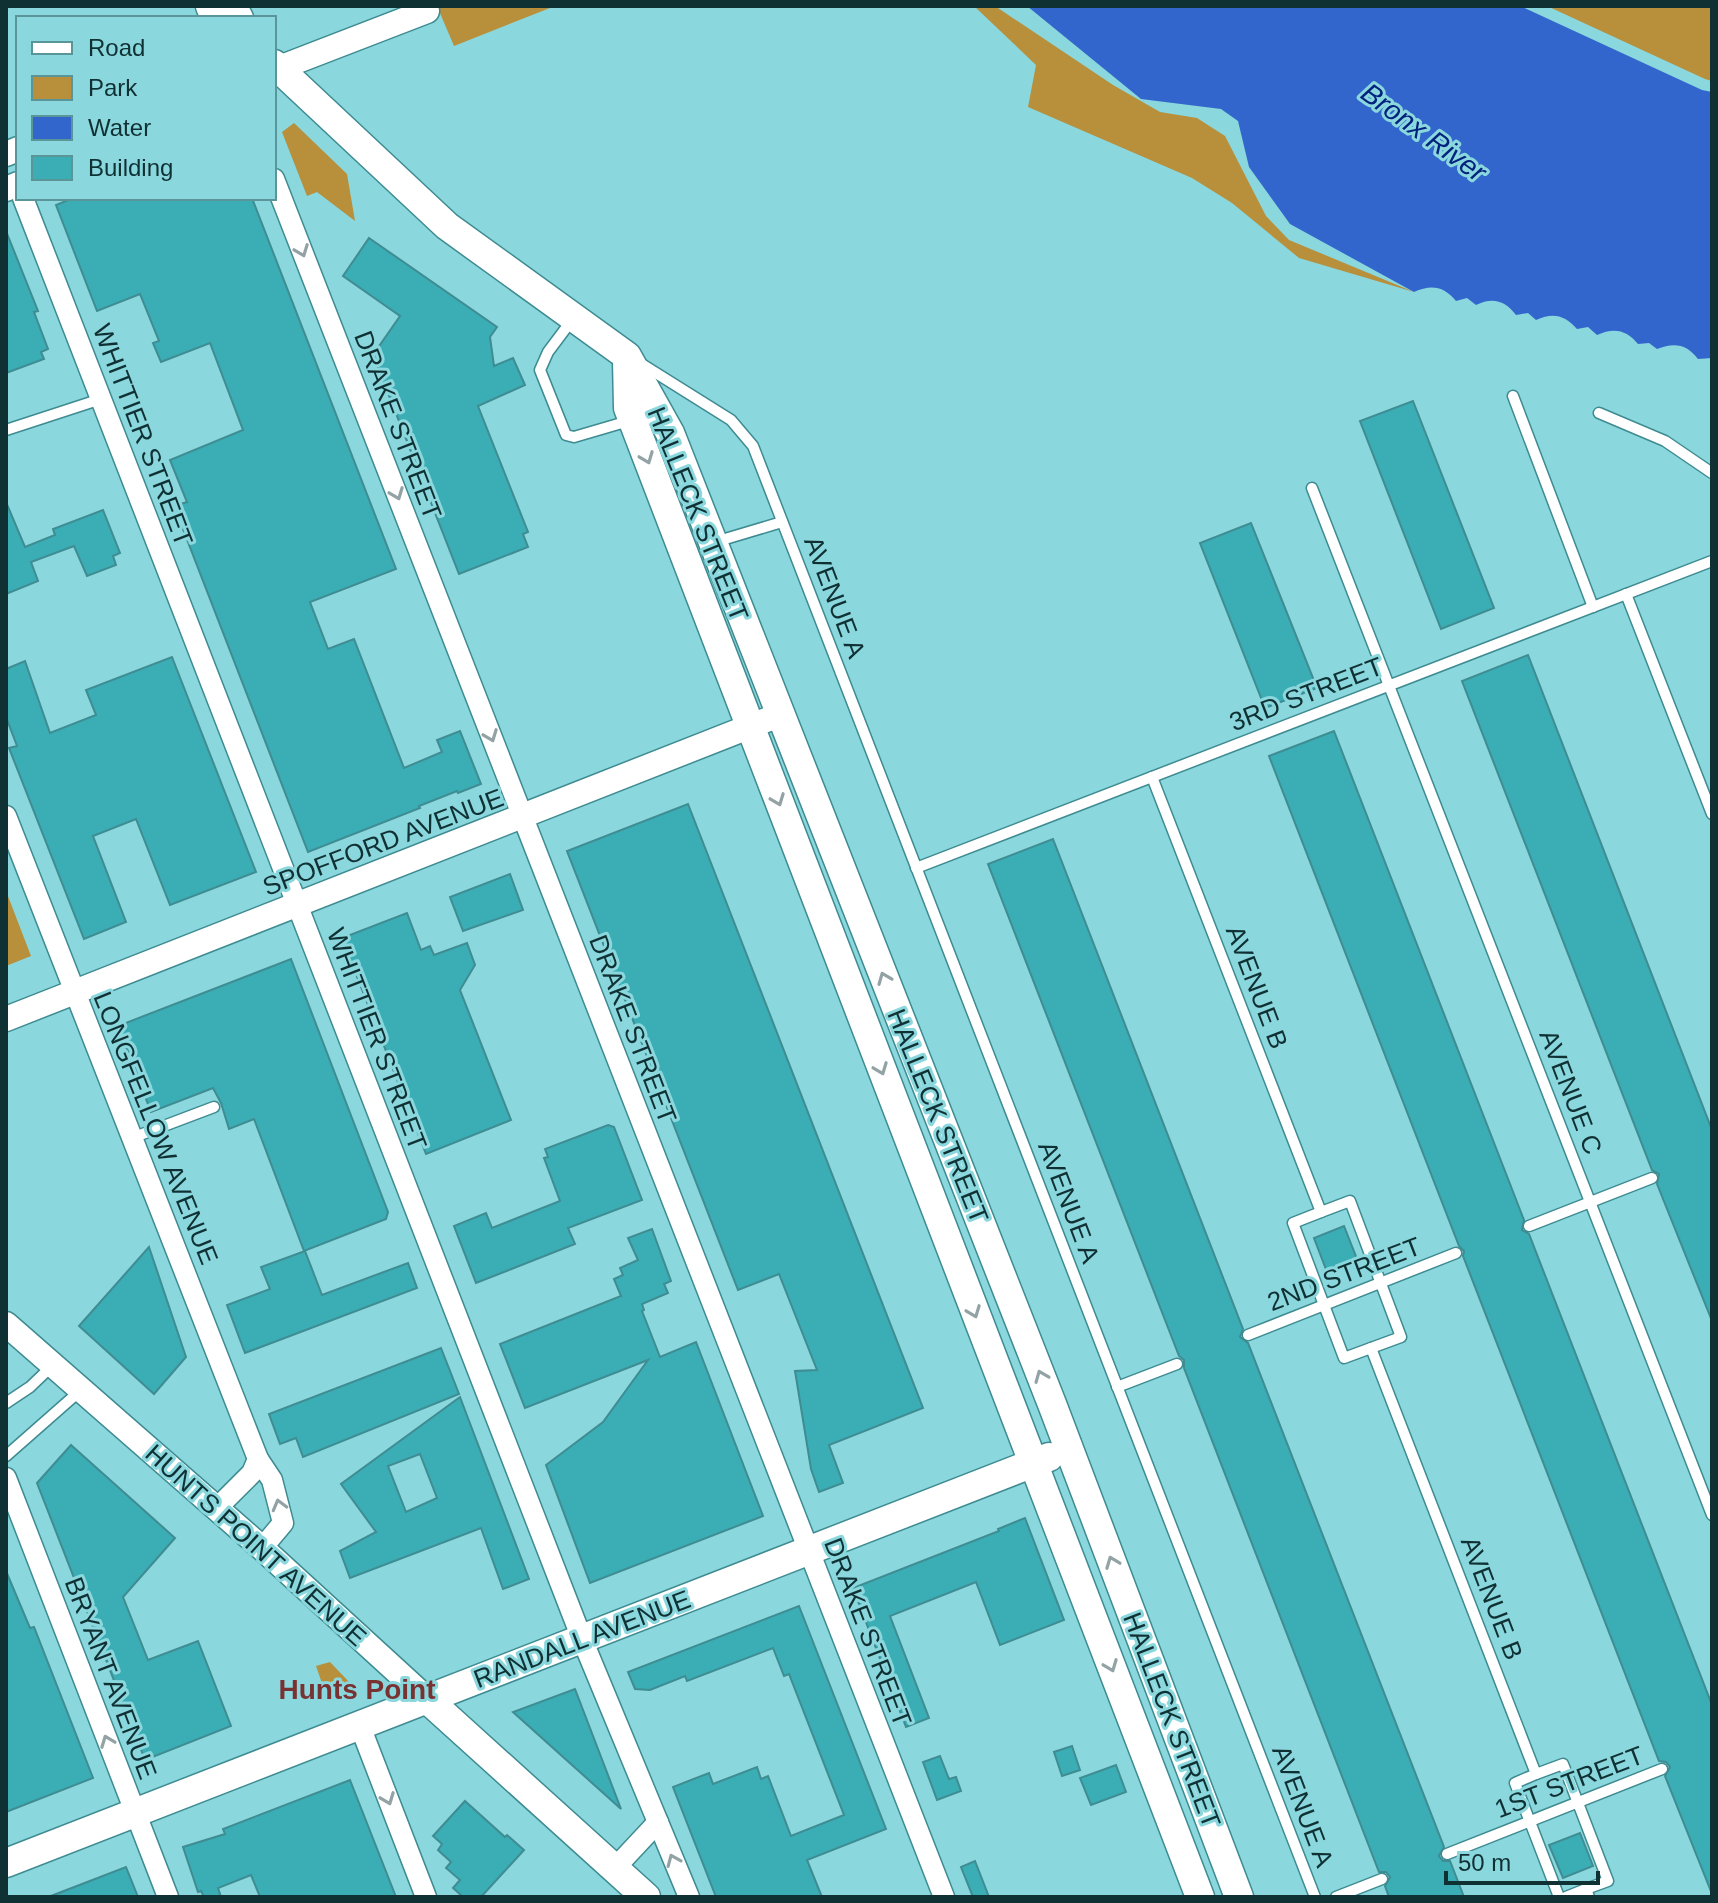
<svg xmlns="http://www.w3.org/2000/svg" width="1718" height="1903" viewBox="0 0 1718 1903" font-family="Arial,sans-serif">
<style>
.green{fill:#b88f3b}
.water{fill:#36c}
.building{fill:#3aadb5;stroke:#3f8c92;stroke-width:2;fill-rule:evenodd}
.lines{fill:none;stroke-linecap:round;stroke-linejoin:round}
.service-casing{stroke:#3e8b91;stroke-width:13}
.minor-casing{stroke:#3e8b91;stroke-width:23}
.tertiary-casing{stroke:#3e8b91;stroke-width:27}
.secondary-casing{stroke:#3e8b91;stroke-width:31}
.service{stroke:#fff;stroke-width:10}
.minor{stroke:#fff;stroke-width:20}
.tertiary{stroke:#fff;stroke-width:24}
.secondary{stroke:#fff;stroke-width:28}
.oneway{stroke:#93a2a4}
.labels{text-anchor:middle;stroke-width:6;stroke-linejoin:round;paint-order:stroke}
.street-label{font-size:26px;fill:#103134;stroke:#8ad7dd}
.water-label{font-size:28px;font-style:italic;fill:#00227e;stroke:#8ad7dd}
.neighbourhood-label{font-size:28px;font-weight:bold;fill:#793232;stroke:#8ad7dd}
</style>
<rect width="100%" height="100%" fill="#8ad7dd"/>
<g class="green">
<polygon points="437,6 555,6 454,46"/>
<polygon points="974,6 995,6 1113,85 1160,112 1197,118 1225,136 1266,216 1289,240 1414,292 1299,258 1232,203 1192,178 1028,107 1036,65"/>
<polygon points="1547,6 1712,6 1712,81 1705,79"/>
<polygon points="294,123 347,174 355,221 317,192 307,196 282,132"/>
<polygon points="6,891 31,956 6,966"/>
<polygon points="330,1662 350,1683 349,1686 326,1695 316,1666"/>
</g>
<path class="water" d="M1027 6H1520L1702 90 1712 92V358L1698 359C1687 344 1674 342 1657 349L1649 343 1638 344C1627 330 1614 327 1597 335L1588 327 1577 329C1565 315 1553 312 1536 320L1528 313 1516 315C1505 300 1492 297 1476 305L1467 298 1456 301C1444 286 1431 284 1414 292L1290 224 1249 167 1238 121 1221 109 1141 99Z"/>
<g class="building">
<polygon points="73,198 252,198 396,569 310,602 328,649 354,639 404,768 442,752 437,740 460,731 481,784 458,793 457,791 419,806 420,808 308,852 174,506 187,502 170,460 243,430 210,343 161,362 153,343 159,341 140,294 97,311 56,205"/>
<polygon points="6,231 38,311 34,312 48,349 41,352 44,359 6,373"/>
<polygon points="369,238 497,327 490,337 494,366 513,358 525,385 478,406 528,532 523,534 528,547 459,574 373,355 400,316 343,276"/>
<polygon points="1413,401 1494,608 1441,629 1360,421"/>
<polygon points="6,502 25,547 55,535 53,529 103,510 120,553 113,556 116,565 87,576 74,546 31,562 38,581 6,594"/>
<polygon points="1251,523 1317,688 1265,708 1200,543"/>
<polygon points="1528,655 1712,1130 1712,1321 1657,1184 1659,1174 1652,1170 1462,681"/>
<polygon points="172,657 256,872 170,905 136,819 93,836 126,922 84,939 9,748 17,746 6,717 6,669 25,661 50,733 96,715 86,690"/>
<polygon points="1334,731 1524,1220 1522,1230 1529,1234 1712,1705 1712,1894 1665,1776 1670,1767 1666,1762 1659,1761 1463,1256 1464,1251 1459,1246 1269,756"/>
<polygon points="688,804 923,1408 829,1445 843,1483 819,1492 811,1469 795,1371 817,1370 779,1274 738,1290 567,851"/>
<polygon points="1053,839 1243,1329 1240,1337 1248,1343 1444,1847 1439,1856 1443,1861 1450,1861 1464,1897 1389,1897 1385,1886 1390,1877 1386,1872 1379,1872 1184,1368 1184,1360 1179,1356 988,864"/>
<polygon points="510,874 523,910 463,931 450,897"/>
<polygon points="407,913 421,950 430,946 434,955 467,943 475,965 460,990 511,1120 426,1154 342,938"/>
<polygon points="291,959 388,1212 386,1219 304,1251 254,1119 229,1129 221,1103 213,1088 151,1112 118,1026"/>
<polygon points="608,1125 614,1127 642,1200 568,1228 575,1244 476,1283 454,1226 486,1213 492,1228 560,1201 544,1158 548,1157 545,1149"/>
<polygon points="1344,1226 1357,1259 1327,1272 1314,1238"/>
<polygon points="652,1229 671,1281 664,1284 668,1293 642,1304 644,1310 642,1311 660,1357 696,1342 763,1516 590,1583 546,1465 603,1422 648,1360 525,1408 500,1344 621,1296 614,1279 623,1275 620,1268 638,1260 628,1238"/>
<polygon points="149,1247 186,1357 154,1394 79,1326"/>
<polygon points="305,1251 322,1295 408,1263 417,1288 245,1353 227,1305 270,1289 261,1267"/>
<polygon points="441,1348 459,1394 303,1457 296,1438 280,1444 269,1414"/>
<path d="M460 1397 529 1579 503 1589 481 1528 350 1578 340 1551 376 1532 341 1484ZM420 1454 437 1498 406 1512 388 1466Z"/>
<polygon points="71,1445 175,1538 123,1597 148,1660 198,1641 231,1726 145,1760 37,1483"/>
<polygon points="1025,1518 1064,1620 1000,1645 976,1582 890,1616 929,1718 906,1727 853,1588 999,1531 998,1529"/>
<polygon points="6,1571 30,1628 34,1627 93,1778 6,1812"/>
<polygon points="799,1606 886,1829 807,1860 822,1897 716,1897 673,1787 709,1773 713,1784 757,1767 761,1779 768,1776 791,1836 844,1815 789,1674 784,1676 773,1648 687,1681 685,1676 650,1690 635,1689 628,1672"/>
<polygon points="575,1689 621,1809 513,1712"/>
<polygon points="1072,1746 1080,1770 1062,1776 1054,1752"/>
<polygon points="940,1756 949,1779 956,1777 961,1791 937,1800 923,1762"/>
<polygon points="1116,1765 1126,1792 1091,1805 1080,1778"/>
<polygon points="350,1780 396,1897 260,1897 251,1875 218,1888 221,1897 204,1897 201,1891 198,1892 183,1847 225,1834 223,1829"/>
<polygon points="465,1801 505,1837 507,1835 524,1850 481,1897 463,1897 453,1888 460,1880 446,1868 451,1862 438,1850 442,1844 433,1836"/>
<polygon points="1580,1833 1593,1866 1563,1878 1549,1845"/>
<polygon points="975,1861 989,1897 973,1897 961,1867"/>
<polygon points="126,1867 138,1897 52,1897 51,1896"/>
</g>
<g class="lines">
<g class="service-casing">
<g id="service">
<polyline points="572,320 548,352 540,370 566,435 574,437 632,420"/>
<polyline points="640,363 731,420 753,446 1315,1897"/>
<polyline points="1513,396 1593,607"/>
<polyline points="1599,413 1665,441 1712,473"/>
<polyline points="6,430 101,399"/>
<polyline points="1312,488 1712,1515"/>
<polyline points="715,542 782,522"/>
<polyline points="1626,594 1712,814"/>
<polyline points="1152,777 1321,1212 1293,1223 1344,1358 1371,1348 1536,1774 1515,1783 1559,1897"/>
<polyline points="916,868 1712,561"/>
<polyline points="132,1138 214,1107"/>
<polyline points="1321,1212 1350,1201 1401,1337 1371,1348"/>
<polyline points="1529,1226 1652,1178"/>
<polyline points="1248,1335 1456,1253"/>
<polyline points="1117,1387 1177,1364"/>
<polyline points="6,1403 30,1387 53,1365"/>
<polyline points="6,1456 81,1390"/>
<polyline points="1536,1774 1563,1764 1608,1881 1586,1889"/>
<polyline points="1447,1854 1662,1769"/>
<polyline points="1336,1897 1382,1879"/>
<polyline points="1566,1897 1586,1889 1589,1897"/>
</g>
</g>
<g class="minor-casing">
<g id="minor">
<polyline points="274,179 944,1897"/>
<polyline points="23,198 582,1639 689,1897"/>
<polyline points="6,816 258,1459 272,1480 283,1523 262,1548"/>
<polyline points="6,1478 168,1897"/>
<polyline points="217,1508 252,1473 258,1459"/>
<polyline points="360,1726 426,1897"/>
<polyline points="615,1868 658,1822"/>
</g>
</g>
<g class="tertiary-casing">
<g id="tertiary">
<polyline points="274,70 427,11"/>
<polyline points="6,154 18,149"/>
<polyline points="6,189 18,184"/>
<polyline points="6,1019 779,715"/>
<polyline points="6,1324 262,1548 427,1699"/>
</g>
</g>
<g class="secondary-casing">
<g id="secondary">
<polyline points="210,6 215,18"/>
<polyline points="232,6 239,18"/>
<polyline points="274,64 447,226 627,356 670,433 1052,1404 1239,1897"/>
<polyline points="627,360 628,408 1200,1897"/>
<polyline points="427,1699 646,1897"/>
<polyline points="6,1863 1049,1457"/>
</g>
</g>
<use href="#service" class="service"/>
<use href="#minor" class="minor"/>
<use href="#tertiary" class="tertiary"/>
<use href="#secondary" class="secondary"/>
</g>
<defs><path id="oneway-chevron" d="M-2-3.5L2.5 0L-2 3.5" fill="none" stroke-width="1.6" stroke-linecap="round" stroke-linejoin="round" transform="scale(2)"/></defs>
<g class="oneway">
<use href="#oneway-chevron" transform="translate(302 251) rotate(69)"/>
<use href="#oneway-chevron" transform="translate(647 458) rotate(69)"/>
<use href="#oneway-chevron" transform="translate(397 494) rotate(69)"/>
<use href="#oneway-chevron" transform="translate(491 736) rotate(69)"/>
<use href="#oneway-chevron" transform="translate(778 800) rotate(69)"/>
<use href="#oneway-chevron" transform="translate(884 978) rotate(-112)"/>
<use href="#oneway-chevron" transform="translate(881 1069) rotate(69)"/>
<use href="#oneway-chevron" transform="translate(974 1312) rotate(69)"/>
<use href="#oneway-chevron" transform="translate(1041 1376) rotate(-112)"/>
<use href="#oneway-chevron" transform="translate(279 1505) rotate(-105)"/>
<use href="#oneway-chevron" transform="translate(1112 1562) rotate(-111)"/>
<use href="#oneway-chevron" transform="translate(1111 1666) rotate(69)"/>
<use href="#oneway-chevron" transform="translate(107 1741) rotate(-111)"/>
<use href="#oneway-chevron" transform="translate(388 1799) rotate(69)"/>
<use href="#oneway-chevron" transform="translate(673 1860) rotate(-113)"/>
</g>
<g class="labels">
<g class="street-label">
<text transform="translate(398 425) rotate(69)" y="9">DRAKE STREET</text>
<text transform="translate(143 435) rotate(69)" y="9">WHITTIER STREET</text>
<text transform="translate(698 514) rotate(68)" y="9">HALLECK STREET</text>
<text transform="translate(835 597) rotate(69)" y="9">AVENUE A</text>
<text transform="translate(1306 694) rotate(-21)" y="9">3RD STREET</text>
<text transform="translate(383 842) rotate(-21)" y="9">SPOFFORD AVENUE</text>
<text transform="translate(1257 987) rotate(69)" y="9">AVENUE B</text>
<text transform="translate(633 1029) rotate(69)" y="9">DRAKE STREET</text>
<text transform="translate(377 1039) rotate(69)" y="9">WHITTIER STREET</text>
<text transform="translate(1571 1092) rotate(69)" y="9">AVENUE C</text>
<text transform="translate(938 1116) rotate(68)" y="9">HALLECK STREET</text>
<text transform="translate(156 1128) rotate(68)" y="9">LONGFELLOW AVENUE</text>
<text transform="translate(1069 1202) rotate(69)" y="9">AVENUE A</text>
<text transform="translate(1344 1274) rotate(-21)" y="9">2ND STREET</text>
<text transform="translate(256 1545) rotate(42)" y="9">HUNTS POINT AVENUE</text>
<text transform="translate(1492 1598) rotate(69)" y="9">AVENUE B</text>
<text transform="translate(868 1632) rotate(69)" y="9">DRAKE STREET</text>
<text transform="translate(582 1639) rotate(-21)" y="9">RANDALL AVENUE</text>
<text transform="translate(111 1678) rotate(69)" y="9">BRYANT AVENUE</text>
<text transform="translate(1172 1720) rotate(69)" y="9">HALLECK STREET</text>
<text transform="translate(1569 1782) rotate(-21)" y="9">1ST STREET</text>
<text transform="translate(1303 1806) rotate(69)" y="9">AVENUE A</text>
</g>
<g class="water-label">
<text transform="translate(1424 132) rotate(36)" y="10">Bronx River</text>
</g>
<g class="neighbourhood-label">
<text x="357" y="1699">Hunts Point</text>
</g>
</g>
<rect width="1718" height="1903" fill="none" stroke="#103134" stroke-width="16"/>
<rect x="16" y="16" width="260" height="184" fill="#8ad7dd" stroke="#599599" stroke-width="2"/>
<rect x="32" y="42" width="40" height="12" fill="#ffffff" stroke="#599599" stroke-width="2"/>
<text x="88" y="56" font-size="24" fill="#103134">Road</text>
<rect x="32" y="76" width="40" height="24" fill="#b88f3b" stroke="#599599" stroke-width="2"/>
<text x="88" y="96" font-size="24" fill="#103134">Park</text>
<rect x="32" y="116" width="40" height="24" fill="#3366cc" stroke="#599599" stroke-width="2"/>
<text x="88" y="136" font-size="24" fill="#103134">Water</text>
<rect x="32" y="156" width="40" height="24" fill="#3aadb5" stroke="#599599" stroke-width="2"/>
<text x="88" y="176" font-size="24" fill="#103134">Building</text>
<path d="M1446 1871v12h152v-12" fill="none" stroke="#103134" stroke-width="4"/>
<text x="1458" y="1871" font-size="24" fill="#103134" stroke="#8ad7dd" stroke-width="6" paint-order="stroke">50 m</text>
</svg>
